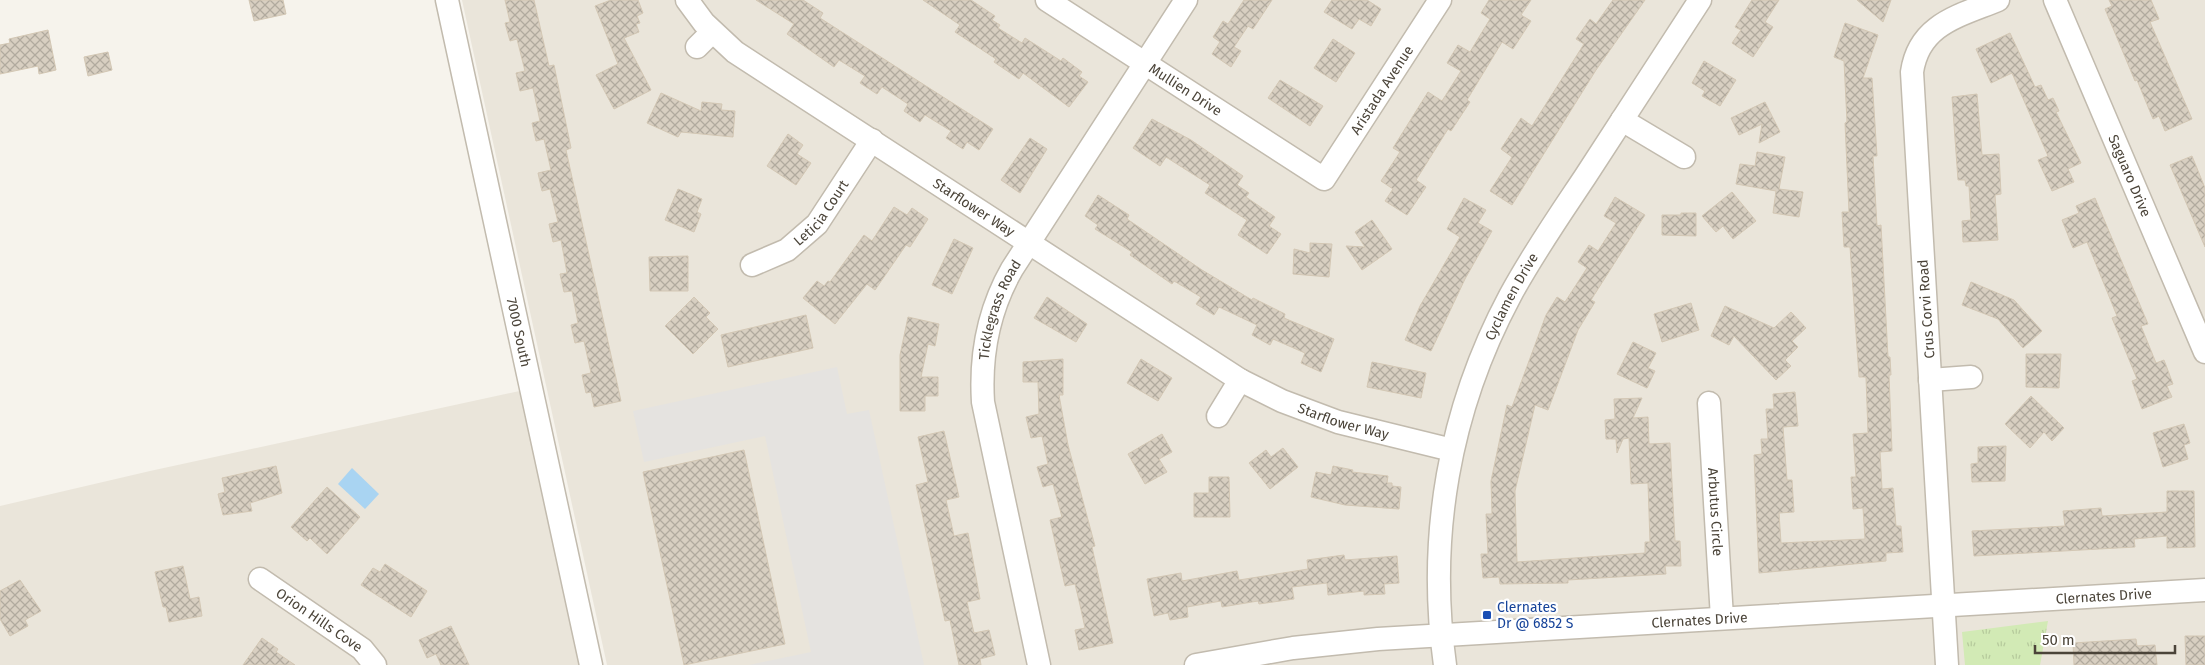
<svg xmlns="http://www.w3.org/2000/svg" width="2205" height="665" viewBox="0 0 2205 665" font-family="'Fira Sans',sans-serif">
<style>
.residential{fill:#eae5da}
.park{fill:url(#park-tufts)}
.parking{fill:#e5e3e0}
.water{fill:#a9d4f2}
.building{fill:url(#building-cross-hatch);stroke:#d3c7b4}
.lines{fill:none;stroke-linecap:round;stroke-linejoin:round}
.minor-casing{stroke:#c2bbae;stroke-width:25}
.minor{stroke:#fff;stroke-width:22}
.transit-dot{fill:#1a4fb4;stroke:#fff;stroke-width:2}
.labels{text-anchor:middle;stroke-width:4.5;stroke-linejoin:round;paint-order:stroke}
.street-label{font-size:14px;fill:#4b4439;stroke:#fff}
.transit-label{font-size:14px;fill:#164399;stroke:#fff;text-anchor:start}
</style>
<defs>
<pattern id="park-tufts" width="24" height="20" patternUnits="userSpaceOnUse" patternTransform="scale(1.25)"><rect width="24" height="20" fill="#d2eab5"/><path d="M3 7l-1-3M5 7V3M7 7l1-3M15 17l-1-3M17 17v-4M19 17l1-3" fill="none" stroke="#b6ca9c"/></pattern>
<pattern id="building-cross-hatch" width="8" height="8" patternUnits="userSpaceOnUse" patternTransform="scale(1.25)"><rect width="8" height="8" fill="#d8cfc1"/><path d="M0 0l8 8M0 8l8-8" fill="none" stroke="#b1aa9e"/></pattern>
</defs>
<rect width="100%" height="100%" fill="#f6f3ec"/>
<g class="residential">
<polygon points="462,0 2205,0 2205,665 607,665"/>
<polygon points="529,389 587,665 0,665 0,506 150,471"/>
</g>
<polygon class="park" points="2048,621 2040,665 1965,665 1962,632"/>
<polygon class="parking" points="837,367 847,414 869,410 924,665 749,665 811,652 765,436 644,462 633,411"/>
<polygon class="water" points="352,468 379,494 365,509 338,484"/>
<g class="building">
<polygon points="249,0 283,0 286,14 254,21"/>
<polygon points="505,0 534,0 549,66 554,65 571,148 566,150 621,401 594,407 591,392 586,393 582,375 591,373 584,341 575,343 571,325 578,323 572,291 564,292 560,274 567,273 561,240 553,242 549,224 558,222 550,189 542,191 538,173 551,170 544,139 536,141 532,123 540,121 533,88 520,91 516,73 525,71 517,39 510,41 505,23 510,22"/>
<polygon points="611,0 638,0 643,13 637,16 640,23 636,24 639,32 624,38 651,90 614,109 596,75 618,64 595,6"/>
<polygon points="756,0 803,0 823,13 820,18 993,129 979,150 967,142 963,149 946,138 951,131 925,115 920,122 904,111 908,104 882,87 877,94 860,83 865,76 839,60 834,67 787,34 794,24"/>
<polygon points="923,0 971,0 995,16 992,20 1000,25 998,28 1022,43 1025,38 1061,61 1063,58 1082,72 1079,76 1088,82 1069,107 1023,73 1019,79 994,62 996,59 955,32 960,25"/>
<polygon points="1244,0 1272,0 1253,29 1248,26 1234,47 1241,51 1231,67 1212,54 1220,42 1213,37 1223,21 1228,24"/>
<polygon points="1332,0 1367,0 1381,9 1371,26 1359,19 1352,29 1324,12"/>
<polygon points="1489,0 1531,0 1521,15 1531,21 1513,49 1502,42 1467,100 1470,102 1451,131 1448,129 1416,180 1426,187 1407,215 1385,201 1393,189 1381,181 1400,152 1393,148 1428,92 1442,101 1461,71 1447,63 1458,45 1470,52 1490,19 1481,13"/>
<polygon points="1613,0 1645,0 1596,70 1512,205 1490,191 1512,157 1501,149 1521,118 1532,126 1584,44 1576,39 1590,19 1596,24"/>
<polygon points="1752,0 1779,0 1765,22 1773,27 1753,57 1732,43 1741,30 1735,27"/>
<polygon points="1857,0 1891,0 1883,22"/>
<polygon points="2109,0 2151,0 2159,19 2150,22 2192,119 2165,131 2159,116 2153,119 2137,80 2135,81 2105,9 2112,6"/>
<polygon points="1845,23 1878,35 1863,78 1872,78 1877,156 1873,156 1877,226 1881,225 1888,357 1890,357 1891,375 1889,375 1892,451 1880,452 1882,489 1893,488 1896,526 1901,526 1903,552 1886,553 1886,561 1759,573 1754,455 1762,454 1761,439 1768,439 1766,409 1774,409 1773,394 1795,392 1798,426 1783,427 1787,480 1792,480 1794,512 1779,513 1781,543 1865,539 1863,508 1853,509 1851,477 1856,477 1853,434 1868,433 1866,377 1859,377 1850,247 1844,247 1842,212 1849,212 1845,123 1847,122 1844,61 1834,57"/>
<polygon points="48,30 56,70 39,74 38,66 0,74 0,45 10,43 9,39"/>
<polygon points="2010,33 2035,87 2041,85 2048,100 2053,98 2059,111 2056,112 2081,163 2068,169 2074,182 2052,191 2038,160 2048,156 2012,73 1991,83 1976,49"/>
<polygon points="1333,39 1355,53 1336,82 1314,68"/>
<polygon points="108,52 112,70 88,76 84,57"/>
<polygon points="1704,61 1736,80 1720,106 1702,96 1705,91 1692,83"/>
<polygon points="1280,80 1323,106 1310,126 1268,98"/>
<polygon points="661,93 701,111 702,102 722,104 721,110 735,111 733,137 681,132 678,137 647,123"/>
<polygon points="1977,94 1982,155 1999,154 2001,194 1995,195 1998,240 1963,242 1962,221 1971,220 1969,186 1966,186 1965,180 1958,180 1952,97"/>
<polygon points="1765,102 1780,132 1759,143 1762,124 1739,135 1731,118"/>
<polygon points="1152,119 1191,140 1243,176 1237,185 1249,193 1246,197 1275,217 1269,226 1281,234 1267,254 1238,235 1247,220 1205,193 1210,185 1166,157 1160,166 1133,148"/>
<polygon points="788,134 803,145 797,154 811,163 796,185 767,166"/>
<polygon points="1030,138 1047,149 1020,193 1001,180"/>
<polygon points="1757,152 1785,157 1779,189 1803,192 1799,217 1773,213 1776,191 1736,184 1740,164 1755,166"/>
<polygon points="2192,156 2205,188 2205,247 2170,165"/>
<polygon points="678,189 702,199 697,212 701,214 694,232 665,220"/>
<polygon points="1732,192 1756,221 1733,239 1723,226 1716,232 1702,216"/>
<polygon points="1098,195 1129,215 1127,219 1202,270 1252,300 1253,298 1285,314 1284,318 1334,339 1321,372 1301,363 1305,353 1273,339 1270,345 1252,335 1257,325 1219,307 1214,315 1196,304 1201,297 1174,281 1172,284 1130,255 1132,252 1095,229 1098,225 1085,216"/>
<polygon points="1615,197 1645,215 1591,300 1595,302 1578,330 1548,410 1535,405 1515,491 1517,562 1645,553 1645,542 1650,542 1648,483 1631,484 1629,438 1623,439 1617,453 1616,439 1606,439 1605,420 1615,419 1614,399 1642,398 1633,418 1648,417 1649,444 1670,443 1675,541 1680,541 1681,566 1665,566 1666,574 1568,580 1568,583 1500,584 1499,577 1483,578 1481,554 1488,554 1486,514 1492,514 1491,481 1507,405 1512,407 1546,315 1557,297 1565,302 1587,268 1578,262 1589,245 1598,251 1616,223 1604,216"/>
<polygon points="1464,198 1486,210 1478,223 1492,231 1465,279 1431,351 1405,340 1420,306 1460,237 1447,229"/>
<polygon points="2095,198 2148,324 2141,326 2156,363 2164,360 2173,384 2167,386 2172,397 2142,409 2132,381 2137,379 2112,318 2117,316 2087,242 2073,248 2062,220 2079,213 2076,206"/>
<polygon points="894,207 907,215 912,208 928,219 910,247 906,245 875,290 867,284 835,324 803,298 817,281 824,286 828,281 830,282 864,235 872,241"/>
<polygon points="1681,213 1696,213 1696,236 1662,235 1662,215 1681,215"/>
<polygon points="1372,220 1392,249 1362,270 1346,246 1365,247 1355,232"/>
<polygon points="954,239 973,248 952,294 932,285"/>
<polygon points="1310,243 1332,244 1329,277 1293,274 1294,249 1310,253"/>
<polygon points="688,256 688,291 650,291 649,257"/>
<polygon points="1971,282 2014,300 2042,331 2023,348 1998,319 1962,305"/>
<polygon points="694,297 710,313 706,317 718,329 693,354 665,326"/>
<polygon points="1047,297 1087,324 1076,342 1034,318"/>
<polygon points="1691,303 1699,330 1662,342 1654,314"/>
<polygon points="1725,306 1774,328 1791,312 1806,328 1792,341 1798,347 1785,360 1791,366 1776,380 1734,336 1729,345 1711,336"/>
<polygon points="806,315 813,348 728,367 721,335"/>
<polygon points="908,317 939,324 935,346 928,344 921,377 938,377 938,396 925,396 925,411 900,411 900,355"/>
<polygon points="1633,342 1656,353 1648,368 1655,371 1647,388 1617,374"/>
<polygon points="2026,354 2061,354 2059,388 2026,387"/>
<polygon points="1063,359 1063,395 1059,395 1068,445 1095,546 1092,547 1113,643 1079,650 1075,630 1085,628 1080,605 1075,584 1065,586 1050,520 1062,517 1053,484 1043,487 1037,467 1048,464 1042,436 1031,438 1026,417 1039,414 1038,382 1023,382 1023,362"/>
<polygon points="1141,359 1172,378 1158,401 1127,383"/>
<polygon points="1372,362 1426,373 1421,398 1367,387"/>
<polygon points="2031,396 2064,428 2052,441 2044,432 2030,448 2005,424"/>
<polygon points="2184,424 2190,443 2184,445 2188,459 2163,467 2153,433"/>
<polygon points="944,431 959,497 946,500 954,536 968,533 980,599 967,602 974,633 989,630 995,655 980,659 981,665 959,665 950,620 945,621 916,485 928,482 918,437"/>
<polygon points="1162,434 1172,452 1159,459 1167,472 1145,484 1128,454"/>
<polygon points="2006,446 2005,481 1972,482 1971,464 1978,463 1978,447"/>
<polygon points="1283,448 1298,467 1270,489 1249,463 1266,450 1271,457"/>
<polygon points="744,450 785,644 684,665 643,472"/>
<polygon points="276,466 282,493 250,503 252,511 223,515 218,494 225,492 222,478"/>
<polygon points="1333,466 1353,470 1352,472 1388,476 1387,483 1392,483 1392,486 1401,487 1399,509 1345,505 1311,497 1316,472 1331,475"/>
<polygon points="1209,477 1229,477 1230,517 1194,517 1194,493 1209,493"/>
<polygon points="327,487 360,517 327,554 310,538 307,541 291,527"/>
<polygon points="2167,491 2194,491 2195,547 2167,548 2167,536 2134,539 2135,547 1974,556 1972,531 2065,526 2063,511 2101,508 2102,516 2167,512"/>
<polygon points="1344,555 1345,560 1397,556 1399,583 1384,584 1385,594 1364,595 1364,591 1328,595 1327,583 1292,587 1294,599 1259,604 1258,601 1222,607 1221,601 1187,607 1188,617 1170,620 1168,613 1154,616 1147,579 1181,573 1182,581 1237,571 1239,580 1308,569 1307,560"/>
<polygon points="385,564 427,591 411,617 361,585 373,568 380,572"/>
<polygon points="183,566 190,599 199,597 202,616 169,622 166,607 163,607 155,572"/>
<polygon points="20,580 41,611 25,620 28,626 10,636 0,619 0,591"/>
<polygon points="451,626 469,665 441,665 436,654 427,658 419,640"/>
<polygon points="2185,636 2205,636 2205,665 2186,665"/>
<polygon points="262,638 278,649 276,652 295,665 243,665"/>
<polygon points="2136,639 2137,646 2155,645 2157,665 2074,665 2073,643"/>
</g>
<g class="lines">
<g class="minor-casing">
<g id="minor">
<path id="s1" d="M447 0 591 665"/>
<path id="s2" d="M687 0 704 23 735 52 1240 380 1282 401 1338 422 1452 450"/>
<path id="s3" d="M1047 0 1324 179 1440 0"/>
<path id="s4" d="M2055 0 2205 352"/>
<polyline points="697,47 712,32"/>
<polyline points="1622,120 1684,157"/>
<path id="s5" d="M752 265 787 250 817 224 872 140"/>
<polyline points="1930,380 1971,377"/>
<path id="s6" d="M1709 403 1722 618"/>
<polyline points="1218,416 1240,380"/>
<path id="s7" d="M260 579 362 649 375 665"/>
<path id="s8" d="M1039 665 983 402C980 354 988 311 1012 269L1186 0"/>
<path id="s9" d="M1196 665 1293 648 1378 639 2205 590"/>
<path id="s10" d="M1445 665C1427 537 1449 410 1510 296 1532 255 1559 216 1585 177 1623 118 1662 59 1700 0"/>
<path d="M1947 665 1912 72C1919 24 1959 16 1998 0"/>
</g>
</g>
<use href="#minor" class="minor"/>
</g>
<rect class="transit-dot" x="1482" y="610" width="10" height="10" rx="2.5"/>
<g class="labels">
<g class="street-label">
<text dy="5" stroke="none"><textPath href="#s3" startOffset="165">Mullien Drive</textPath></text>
<text dy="5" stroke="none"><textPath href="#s3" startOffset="436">Aristada Avenue</textPath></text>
<text dy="5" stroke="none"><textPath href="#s4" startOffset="191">Saguaro Drive</textPath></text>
<text dy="5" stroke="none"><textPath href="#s2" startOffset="356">Starflower Way</textPath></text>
<text dy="5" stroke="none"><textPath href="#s5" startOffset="89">Leticia Court</textPath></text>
<text dy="5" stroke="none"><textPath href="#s10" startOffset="381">Cyclamen Drive</textPath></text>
<text transform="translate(1926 309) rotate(-94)" y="5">Crus Corvi Road</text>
<text dy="5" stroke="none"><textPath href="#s8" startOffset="364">Ticklegrass Road</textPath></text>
<text dy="5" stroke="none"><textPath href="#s1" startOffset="340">7000 South</textPath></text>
<text dy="5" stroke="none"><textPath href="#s2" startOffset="785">Starflower Way</textPath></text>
<text dy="5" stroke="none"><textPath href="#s6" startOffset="109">Arbutus Circle</textPath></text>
<text dy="5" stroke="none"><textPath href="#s9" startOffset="911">Clernates Drive</textPath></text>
<text dy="5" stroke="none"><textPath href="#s9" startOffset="506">Clernates Drive</textPath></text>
<text dy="5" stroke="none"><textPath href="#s7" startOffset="72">Orion Hills Cove</textPath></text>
</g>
<g class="transit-label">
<text x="1497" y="612">Clernates<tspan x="1497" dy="16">Dr @ 6852 S</tspan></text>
</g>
</g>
<path d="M2035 645v8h140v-8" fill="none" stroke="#4b4439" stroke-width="2.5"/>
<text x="2042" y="645" font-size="15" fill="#4b4439" stroke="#ffffff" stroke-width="4" paint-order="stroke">50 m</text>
</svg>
